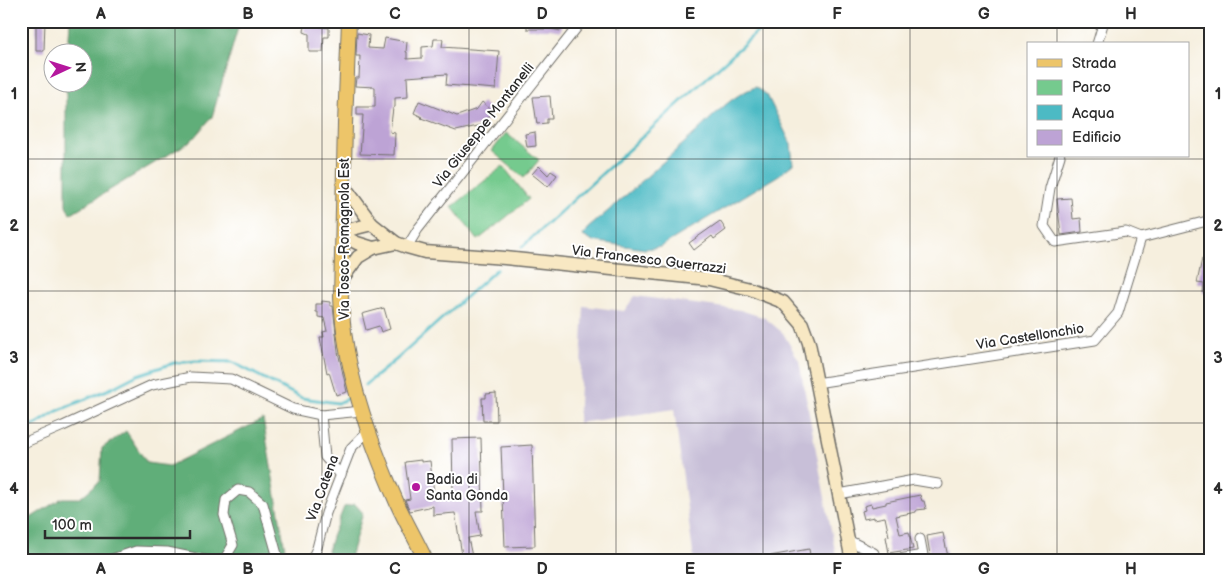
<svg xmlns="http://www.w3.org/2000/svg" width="1232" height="582" viewBox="0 0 1232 582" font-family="'Balsamiq Sans',sans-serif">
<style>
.industrial{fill:#c8bfd8}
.green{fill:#75ca8e;stroke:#507a5c}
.forest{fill:#60ae79;stroke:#466c52}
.water{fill:#4cbac4;stroke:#3c7278}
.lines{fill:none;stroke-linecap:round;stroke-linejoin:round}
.stream{stroke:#4cbac4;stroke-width:3}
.building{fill:#bda3d5}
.minor-casing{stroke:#72706a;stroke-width:11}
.secondary-casing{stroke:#72706a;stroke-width:15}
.primary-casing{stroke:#72706a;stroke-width:16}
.minor{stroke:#fff;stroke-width:9}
.secondary{stroke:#f8e8c3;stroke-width:12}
.primary{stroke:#edc569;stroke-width:14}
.grid{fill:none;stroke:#2b2b2b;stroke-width:1;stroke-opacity:0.55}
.poi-dot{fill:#b5179e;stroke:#fff;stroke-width:2}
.labels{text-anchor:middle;stroke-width:4;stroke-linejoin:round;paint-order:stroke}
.street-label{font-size:14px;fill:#2b2b2b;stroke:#fff}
.poi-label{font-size:14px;fill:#2b2b2b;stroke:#fff;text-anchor:start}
.neatline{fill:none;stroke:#2b2b2b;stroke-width:2}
.grid-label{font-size:16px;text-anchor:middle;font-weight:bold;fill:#2b2b2b}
</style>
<rect width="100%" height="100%" fill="#fff"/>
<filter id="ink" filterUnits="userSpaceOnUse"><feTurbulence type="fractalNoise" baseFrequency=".02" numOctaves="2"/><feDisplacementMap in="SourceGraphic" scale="10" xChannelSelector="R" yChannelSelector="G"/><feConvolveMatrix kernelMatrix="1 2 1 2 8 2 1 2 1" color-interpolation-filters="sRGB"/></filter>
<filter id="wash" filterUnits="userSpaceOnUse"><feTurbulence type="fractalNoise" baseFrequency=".0096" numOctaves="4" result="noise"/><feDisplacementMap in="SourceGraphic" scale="20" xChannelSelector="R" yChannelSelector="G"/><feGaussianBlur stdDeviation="1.12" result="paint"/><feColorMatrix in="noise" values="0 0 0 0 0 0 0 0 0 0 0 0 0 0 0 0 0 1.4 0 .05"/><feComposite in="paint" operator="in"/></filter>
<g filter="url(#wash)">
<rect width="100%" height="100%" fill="#f6efde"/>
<polygon class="industrial" points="635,296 740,310 765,318 783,333 799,361 837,561 694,561 674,409 578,423 584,306 624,311"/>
<g class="green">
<polygon points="506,133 539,160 524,178 492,151"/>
<polygon points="503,166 529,199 478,240 452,207"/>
</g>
<g class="forest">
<polygon points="70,21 240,21 212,117 191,141 70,214 66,205 66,83 82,82 82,52 68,52"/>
<polygon points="263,419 287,561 21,561 21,524 62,498 80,498 100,481 102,448 126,431 147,463 169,466"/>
<polygon points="355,504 363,513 349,561 325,561 332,537 344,507"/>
</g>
<path class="water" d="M756 87 767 95 791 144 793 164 779 175 660 247 645 249 592 241 583 236 587 229C623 199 657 167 693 135 712 118 731 95 756 87Z"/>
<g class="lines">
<g class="stream">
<polyline points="522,247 769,21"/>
<polyline points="365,385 397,359 497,269"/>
<polyline points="21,429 37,424 57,411 112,388 137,375 174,363 196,361 232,362 302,398 338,403 349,398"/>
</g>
</g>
<g id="blocks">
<g class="building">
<polygon points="36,21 45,21 44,51 36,51"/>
<polygon points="527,21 563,21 561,31 550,29 527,29"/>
<polygon points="305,24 329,28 329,37 324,37 323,52 309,52 309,34 304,32"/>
<polygon points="357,33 369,35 368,48 383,49 385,38 407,42 406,52 407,52 407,59 422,58 422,47 433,46 434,39 443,39 442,47 499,51 496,89 446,85 447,74 407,77 408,97 395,98 395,107 393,108 390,132 395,133 394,155 360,154 363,115 357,115 357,107 375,107 375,87 355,86 356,78 359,78 360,56 356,56"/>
<polygon points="550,96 552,119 547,119 547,123 537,124 533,97"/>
<polygon points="419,101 457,116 477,109 482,102 493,111 482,125 456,131 421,118 422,117 414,113"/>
<polygon points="535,132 536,146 527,147 525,134"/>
<polygon points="539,166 548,175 551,171 557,175 548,187 532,174"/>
<polygon points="1071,198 1073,219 1081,218 1082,232 1061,235 1057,199"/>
<polygon points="720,221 726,230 714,239 712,236 694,250 689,243"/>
<polygon points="1202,259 1211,260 1211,294 1203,293 1204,284 1197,283"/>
<polygon points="322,301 330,302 330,306 333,306 338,352 347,392 336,395 329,372 327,373 320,337 324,337 323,332 327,331 324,318 318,317 318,312 316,312 316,304 322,304"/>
<polygon points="384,308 390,329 381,332 379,326 366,330 362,314"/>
<polygon points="496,393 497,421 483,421 482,398 486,398 486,394"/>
<polygon points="481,438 483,511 476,511 480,536 468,538 473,561 463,561 455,513 433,515 433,506 410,511 405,500 410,499 405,462 421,460 421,462 430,461 434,493 453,491 452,439"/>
<polygon points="532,445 535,546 505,547 501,447"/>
<polygon points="920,495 922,501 924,501 926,509 916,510 916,512 896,516 900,534 909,532 913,549 889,553 886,537 889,536 885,517 874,519 874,517 864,519 862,511 865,510 864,506 871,504 872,507 886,504 886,502"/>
<polygon points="943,533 948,557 931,561 927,536"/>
<polygon points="809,549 811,561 765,561 764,557"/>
</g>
</g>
</g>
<g filter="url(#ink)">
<use href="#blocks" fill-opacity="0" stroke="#72706a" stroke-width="1"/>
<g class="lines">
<g class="minor-casing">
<g id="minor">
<polyline points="1097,44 1104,21"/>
<polyline points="1060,156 1050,188 1044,226 1055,242 1126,232 1141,238"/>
<polyline points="407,247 418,229 582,21"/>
<polyline points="816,383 1095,340 1118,313 1141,238 1211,220"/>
<polyline points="321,415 325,457 341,475"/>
<polyline points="21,444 63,426 152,385 191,377 231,379 293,409 321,415 362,411"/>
<polyline points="839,494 914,480 938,484"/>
<polyline points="848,540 874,553 876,561"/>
<polyline points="106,561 136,551 167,552 210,561 224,560 233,545 224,515 226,500 238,490 249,492 263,504 278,558 281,561"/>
<polyline points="311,561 317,548 326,513 351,448 368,431"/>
<polyline points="888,561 923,555 920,539"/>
</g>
</g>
<g class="secondary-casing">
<g id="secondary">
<polyline points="344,186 372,224 396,243 407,247 425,252 505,258 709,279 750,289 783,302 802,324 809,343 852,561"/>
<polyline points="343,234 352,229 372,224"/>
<polyline points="343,236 357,243 373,248"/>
<polyline points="342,279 358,257 373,248 396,243"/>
</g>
</g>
<g class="primary-casing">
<path id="primary" d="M349 21 345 124 341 297C344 369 368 437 397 503 406 523 417 541 426 561"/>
</g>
<use href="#minor" class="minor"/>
<use href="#secondary" class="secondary"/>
<use href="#primary" class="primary"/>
</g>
</g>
<path class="grid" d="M175 21V561M322 21V561M469 21V561M616 21V561M763 21V561M910 21V561M1057 21V44M1057 156V561M21 159H1211M21 291H1211M21 423H1211"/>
<circle class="poi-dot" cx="416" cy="487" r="5"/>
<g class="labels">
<g class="street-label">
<text transform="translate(483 125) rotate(-52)" y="5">Via Giuseppe Montanelli</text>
<text transform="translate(344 239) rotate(-90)" y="5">Via Tosco-Romagnola Est</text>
<text transform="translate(649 259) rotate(7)" y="5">Via Francesco Guerrazzi</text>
<text transform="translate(1030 336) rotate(-9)" y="5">Via Castellonchio</text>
<text transform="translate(322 488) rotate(-70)" y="5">Via Catena</text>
</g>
<g class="poi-label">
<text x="426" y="484">Badia di<tspan x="426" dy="16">Santa Gonda</tspan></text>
</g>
</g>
<rect width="1232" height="582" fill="none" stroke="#fff" stroke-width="55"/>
<rect x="1027" y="42" width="162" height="115" fill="#ffffff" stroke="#aaaaaa"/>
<rect x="1037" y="59" width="25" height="8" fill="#edc569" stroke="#aaaaaa"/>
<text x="1072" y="68" font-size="15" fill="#2b2b2b">Strada</text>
<rect x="1037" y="80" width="25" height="15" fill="#75ca8e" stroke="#aaaaaa"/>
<text x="1072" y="92" font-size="15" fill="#2b2b2b">Parco</text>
<rect x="1037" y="105" width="25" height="15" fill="#4cbac4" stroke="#aaaaaa"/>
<text x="1072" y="118" font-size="15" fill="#2b2b2b">Acqua</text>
<rect x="1037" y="130" width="25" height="15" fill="#bda3d5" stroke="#aaaaaa"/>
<text x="1072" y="142" font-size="15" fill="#2b2b2b">Edificio</text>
<g transform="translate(68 68) rotate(86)"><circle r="24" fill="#ffffff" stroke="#aaaaaa"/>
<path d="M0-4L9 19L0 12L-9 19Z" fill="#b5179e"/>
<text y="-8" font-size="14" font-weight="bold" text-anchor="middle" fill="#2b2b2b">N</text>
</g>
<path d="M45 530v8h145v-8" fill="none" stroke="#2b2b2b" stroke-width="2.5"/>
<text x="52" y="530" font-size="15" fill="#2b2b2b" stroke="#ffffff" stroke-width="4" paint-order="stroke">100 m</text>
<rect x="28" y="28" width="1176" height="526" class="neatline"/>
<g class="grid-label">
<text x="101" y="19">A</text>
<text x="248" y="19">B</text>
<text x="395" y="19">C</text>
<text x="542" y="19">D</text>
<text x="690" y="19">E</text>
<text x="837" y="19">F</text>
<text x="984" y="19">G</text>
<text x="1131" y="19">H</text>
<text x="14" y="99">1</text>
<text x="1218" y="99">1</text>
<text x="14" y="231">2</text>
<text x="1218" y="231">2</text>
<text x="14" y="363">3</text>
<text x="1218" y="363">3</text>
<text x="14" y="494">4</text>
<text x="1218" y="494">4</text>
<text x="101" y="574">A</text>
<text x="248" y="574">B</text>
<text x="395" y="574">C</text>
<text x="542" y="574">D</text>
<text x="690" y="574">E</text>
<text x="837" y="574">F</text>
<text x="984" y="574">G</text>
<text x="1131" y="574">H</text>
</g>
</svg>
